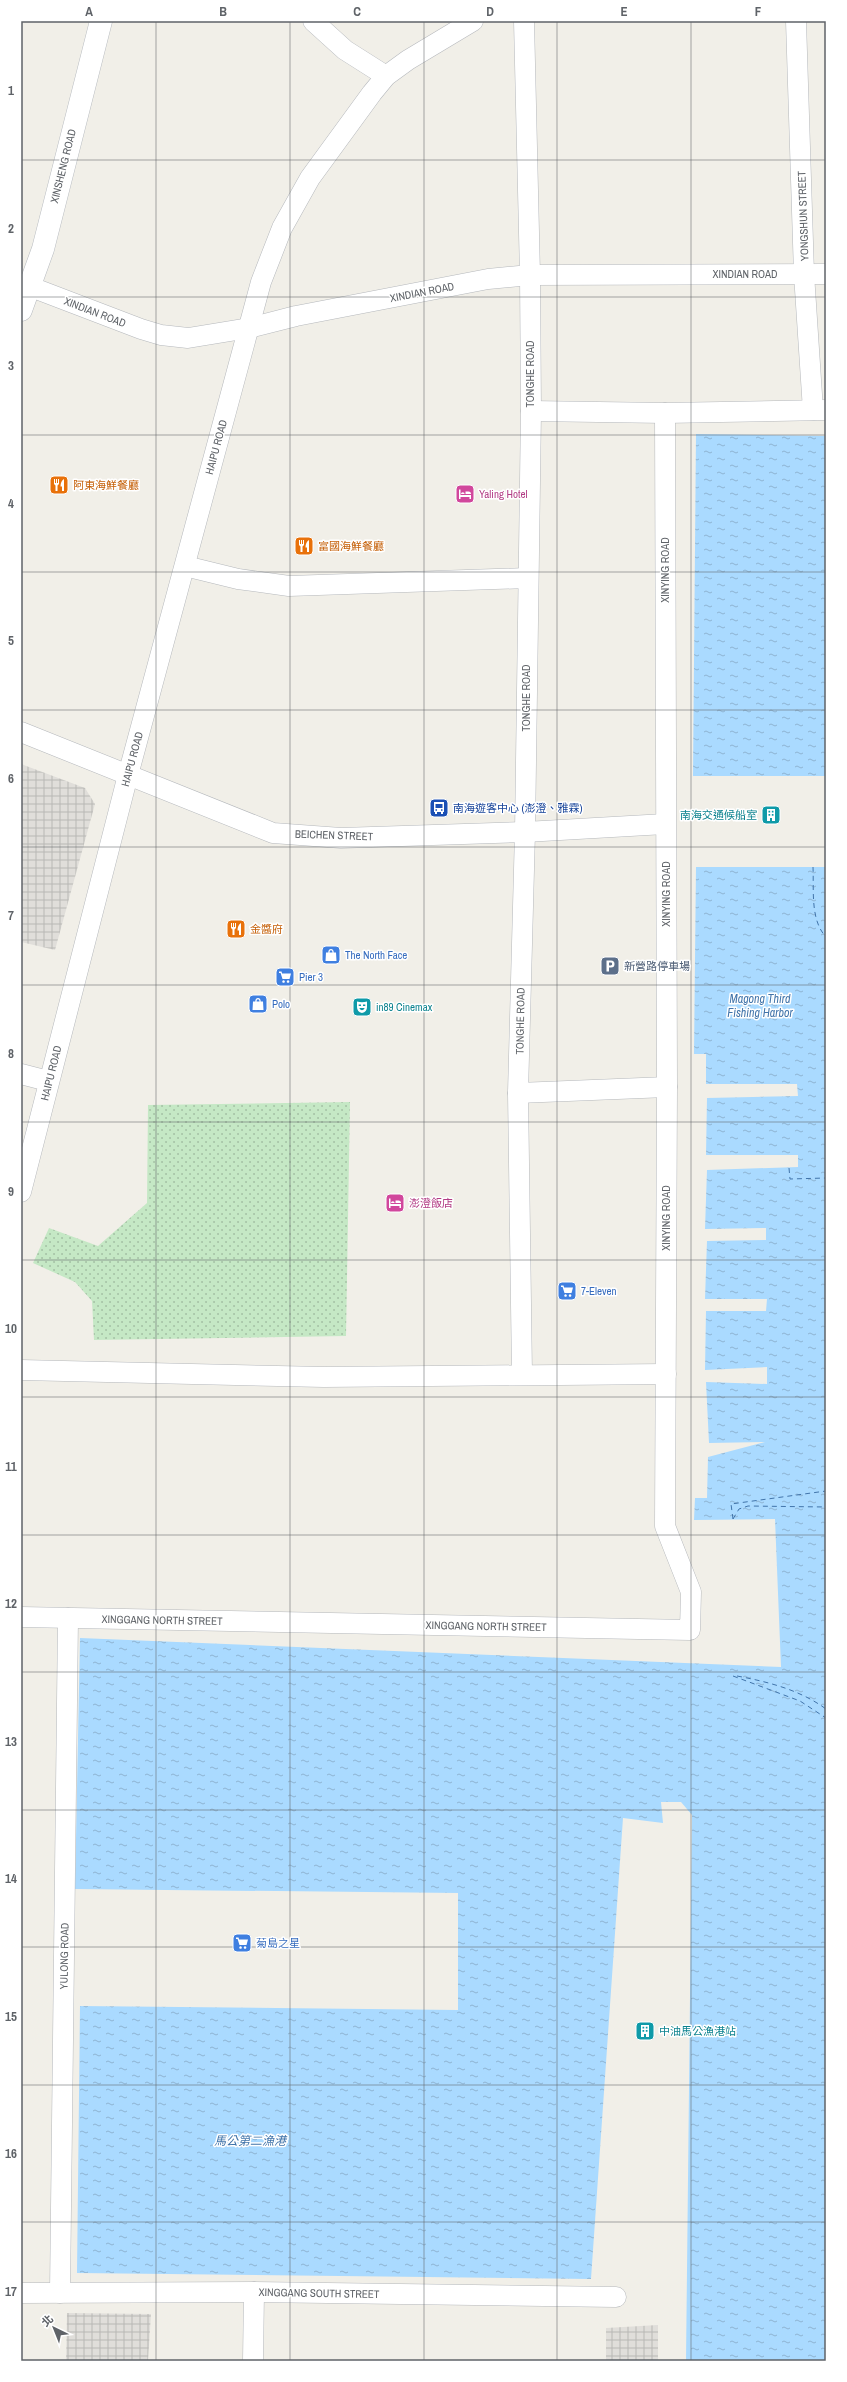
<svg xmlns="http://www.w3.org/2000/svg" width="847" height="2382" viewBox="0 0 847 2382" font-family="'Archivo Narrow','Noto Sans TC',sans-serif">
<style>
.industrial{fill:url(#industrial-grid)}
.park{fill:url(#park-dots)}
.water{fill:url(#water-ripples)}
.lines{fill:none;stroke-linecap:round;stroke-linejoin:round}
.ferry{stroke:#4174aa;stroke-width:1;stroke-dasharray:5 4;stroke-linecap:butt}
.street-casing{stroke:#b5b8bc;stroke-width:21}
.secondary-casing{stroke:#b6babf;stroke-width:23}
.street{stroke:#fff;stroke-width:20}
.secondary{stroke:#fff;stroke-width:22}
.grid{fill:none;stroke:#5f6368;stroke-width:1;stroke-opacity:0.55}
.labels{text-anchor:middle;stroke-width:3;stroke-linejoin:round;paint-order:stroke}
.street-label{font-size:11px;fill:#5f6368;stroke:#fff}
.food-label{font-size:11px;fill:#c56008;stroke:#fff;text-anchor:start}
.hotel-label{font-size:11px;fill:#b23c85;stroke:#fff;text-anchor:start}
.transit-label{font-size:11px;fill:#164399;stroke:#fff;text-anchor:start}
.culture-label{font-size:11px;fill:#0d838f;stroke:#fff;text-anchor:start}
.shop-label{font-size:11px;fill:#366cbe;stroke:#fff;text-anchor:start}
.service-label{font-size:11px;fill:#4e5e75;stroke:#fff;text-anchor:start}
.water-label{font-size:12px;font-style:italic;fill:#4174aa;stroke:#fff}
.neatline{fill:none;stroke:#5f6368;stroke-width:1.5}
.grid-label{font-size:13px;text-anchor:middle;font-weight:bold;fill:#5f6368}
</style>
<defs>
<pattern id="industrial-grid" width="8" height="8" patternUnits="userSpaceOnUse"><rect width="8" height="8" fill="#e0deda"/><path d="M0 4h8M4 0v8" fill="none" stroke="#b9b8b5"/></pattern>
<pattern id="park-dots" width="8" height="8" patternUnits="userSpaceOnUse"><rect width="8" height="8" fill="#c5e8c5"/><path d="M2 2h.1M6 6h.1" fill="none" stroke="#a3c0a4" stroke-width="1.8" stroke-linecap="round"/></pattern>
<pattern id="water-ripples" width="26" height="14" patternUnits="userSpaceOnUse"><rect width="26" height="14" fill="#aadaff"/><path d="M2 4q2-2 4 0t4 0M15 11q2-2 4 0t4 0" fill="none" stroke="#8eb4d2"/></pattern>
</defs>
<rect width="100%" height="100%" fill="#f1efe8"/>
<g class="industrial">
<polygon points="21,764 85,788 95,804 55,950 21,942"/>
<polygon points="67,2313 151,2314 148,2361 66,2361"/>
<polygon points="658,2325 658,2361 606,2361 606,2328"/>
</g>
<polygon class="park" points="350,1102 346,1336 94,1340 92,1301 75,1282 33,1263 49,1228 98,1246 147,1203 148,1105"/>
<g class="water">
<polygon points="696,434 826,436 826,776 693,776"/>
<polygon points="696,867 826,867 826,2361 686,2361 692,1815 681,1802 661,1802 663,1823 623,1818 591,2279 77,2273 80,2006 458,2010 458,1893 75,1889 80,1638 781,1667 775,1519 694,1520 695,1498 707,1498 708,1457 765,1442 709,1443 706,1382 767,1384 767,1367 705,1370 706,1311 766,1311 767,1299 705,1299 707,1241 766,1240 766,1228 705,1229 707,1170 798,1167 798,1155 706,1155 707,1098 798,1096 797,1084 706,1084 706,1054 694,1054"/>
</g>
<g class="lines">
<g class="ferry">
<path d="M813 867C814 890 810 920 826 937"/>
<polyline points="789,1168 790,1179 826,1178"/>
<polyline points="733,1519 731,1504 826,1491"/>
<polyline points="733,1519 739,1509 748,1506 826,1507"/>
<polyline points="733,1676 800,1701 826,1718"/>
<path d="M737 1676C769 1682 800 1690 826 1709"/>
</g>
<g class="street-casing">
<g id="street">
<polyline points="313,21 345,50 386,76"/>
<polyline points="796,21 804,274 813,410"/>
<polyline points="21,293 31,287 141,329 161,335 188,338 249,328 296,316 488,279 530,275 826,274"/>
<polyline points="531,411 665,413 826,410"/>
<polyline points="185,566 238,579 289,586 527,578"/>
<polyline points="21,732 273,833 341,838 525,832 665,824"/>
<polyline points="21,1074 48,1081"/>
<polyline points="518,1093 667,1087"/>
<polyline points="21,1192 128,775 261,282 282,228 310,178 372,93 386,76 408,60 473,21"/>
<polyline points="21,1370 324,1377 666,1374"/>
<polyline points="522,1374 518,1093 525,832 531,411 530,275 524,21"/>
<polyline points="21,1617 690,1630 691,1592 665,1526 667,1087 665,413"/>
<polyline points="21,2293 254,2292 616,2297"/>
<polyline points="60,2293 68,1618"/>
<polyline points="253,2361 254,2292"/>
</g>
</g>
<g class="secondary-casing">
<polyline id="secondary" points="21,310 43,249 101,21"/>
</g>
<use href="#street" class="street"/>
<use href="#secondary" class="secondary"/>
</g>
<path class="grid" d="M156 21V2361M290 21V2361M424 21V2361M557 21V2361M691 21V2361M21 160H826M21 297H826M21 435H826M21 572H826M21 710H826M21 847H826M21 985H826M21 1122H826M21 1260H826M21 1397H826M21 1535H826M21 1672H826M21 1810H826M21 1947H826M21 2085H826M21 2222H826"/>
<defs>
<g id="restaurant-square" transform="scale(1)"><rect x="-9" y="-9" width="18" height="18" rx="4" fill="#e8710a" stroke="#fff"/><path d="M-5-6h1v4h1v-4h1v4h1v-4h1v5L-1.5 .5V6h-2V.5L-5-1ZM5-6V6H3V1.5H1.5Q1.5-4 5-6Z" fill="#fff"/></g>
<g id="hotel-square" transform="scale(1)"><rect x="-9" y="-9" width="18" height="18" rx="4" fill="#d1479c" stroke="#fff"/><path d="M-6-4.5h1.5V1H6V5H4.5V3h-9V5H-6ZM-4 0a1.8 1.8 0 1 1 3.6 0ZM.5 0V-2.5h3Q6-2.5 6 0Z" fill="#fff"/></g>
<g id="bus-square" transform="scale(1)"><rect x="-9" y="-9" width="18" height="18" rx="4" fill="#1a4fb4" stroke="#fff"/><path d="M-5-6H5V4H4V6H2V4H-2V6H-4V4H-5ZM-3.5-4V0h7V-4ZM-3.5 1.2v1.5H-2V1.2ZM2 1.2v1.5H3.5V1.2Z" fill="#fff"/></g>
<g id="building-square" transform="scale(1)"><rect x="-9" y="-9" width="18" height="18" rx="4" fill="#0f9aa8" stroke="#fff"/><path d="M-4-6H4V6H1V3H-1V6H-4ZM-2.5-4.3h1.7v1.8h-1.7ZM.8-4.3h1.7v1.8H.8ZM-2.5-1h1.7V.8h-1.7ZM.8-1h1.7V.8H.8Z" fill="#fff"/></g>
<g id="shop-square" transform="scale(1)"><rect x="-9" y="-9" width="18" height="18" rx="4" fill="#3f7fe0" stroke="#fff"/><path d="M-5-2.5h2.3a2.7 3.5 0 0 1 5.4 0H5L5.5 6h-11ZM-1.5-2.5h3a1.5 2.3 0 0 0-3 0Z" fill="#fff"/></g>
<g id="parking-square" transform="scale(1)"><rect x="-9" y="-9" width="18" height="18" rx="4" fill="#5c6f8a" stroke="#fff"/><path d="M-3.5-5.5H1a3.5 3.5 0 0 1 0 7H-1V5.5H-3.5ZM-1-3.4V-.6H.8a1.4 1.4 0 0 0 0-2.8Z" fill="#fff"/></g>
<g id="supermarket-square" transform="scale(1)"><rect x="-9" y="-9" width="18" height="18" rx="4" fill="#3f7fe0" stroke="#fff"/><path d="M-6-5.5h2.5l.6 2H6L4.5 2H-2.5L-4.4-4H-6ZM-1.5 3.2a1.3 1.3 0 1 0 .1 0ZM3 3.2a1.3 1.3 0 1 0 .1 0Z" fill="#fff"/></g>
<g id="theatre-square" transform="scale(1)"><rect x="-9" y="-9" width="18" height="18" rx="4" fill="#0f9aa8" stroke="#fff"/><path d="M-5-5.5Q0-4 5-5.5V0Q5 5 0 6Q-5 5-5 0ZM-3.3-2.5H-1v1.5H-3.3ZM1-2.5H3.3v1.5H1ZM-2.8 1Q0 5.5 2.8 1Z" fill="#fff"/></g>
</defs>
<g fill-rule="evenodd">
<use href="#restaurant-square" x="59" y="485"/>
<use href="#hotel-square" x="465" y="494"/>
<use href="#restaurant-square" x="304" y="546"/>
<use href="#bus-square" x="439" y="808"/>
<use href="#building-square" x="771" y="815"/>
<use href="#restaurant-square" x="236" y="929"/>
<use href="#shop-square" x="331" y="955"/>
<use href="#parking-square" x="610" y="966"/>
<use href="#supermarket-square" x="285" y="977"/>
<use href="#shop-square" x="258" y="1004"/>
<use href="#theatre-square" x="362" y="1007"/>
<use href="#hotel-square" x="395" y="1203"/>
<use href="#supermarket-square" x="567" y="1291"/>
<use href="#supermarket-square" x="242" y="1943"/>
<use href="#building-square" x="645" y="2031"/>
</g>
<g class="labels">
<g class="street-label">
<text transform="translate(63 166) rotate(-76)" y="4">XINSHENG ROAD</text>
<text transform="translate(803 216) rotate(-92)" y="4">YONGSHUN STREET</text>
<text x="745" y="278">XINDIAN ROAD</text>
<text transform="translate(422 292) rotate(-11)" y="4">XINDIAN ROAD</text>
<text transform="translate(95 312) rotate(21)" y="4">XINDIAN ROAD</text>
<text transform="translate(530 374) rotate(-90)" y="4">TONGHE ROAD</text>
<text transform="translate(216 447) rotate(-75)" y="4">HAIPU ROAD</text>
<text transform="translate(665 570) rotate(-90)" y="4">XINYING ROAD</text>
<text transform="translate(526 698) rotate(-90)" y="4">TONGHE ROAD</text>
<text transform="translate(132 759) rotate(-75)" y="4">HAIPU ROAD</text>
<text transform="translate(334 835) rotate(2)" y="4">BEICHEN STREET</text>
<text transform="translate(666 894) rotate(-90)" y="4">XINYING ROAD</text>
<text transform="translate(520 1021) rotate(-89)" y="4">TONGHE ROAD</text>
<text transform="translate(51 1073) rotate(-76)" y="4">HAIPU ROAD</text>
<text transform="translate(666 1218) rotate(-90)" y="4">XINYING ROAD</text>
<text transform="translate(162 1620) rotate(1)" y="4">XINGGANG NORTH STREET</text>
<text transform="translate(486 1626) rotate(1)" y="4">XINGGANG NORTH STREET</text>
<text transform="translate(64 1956) rotate(-89)" y="4">YULONG ROAD</text>
<text transform="translate(319 2293) rotate(1)" y="4">XINGGANG SOUTH STREET</text>
</g>
<g class="food-label">
<text x="73" y="489">阿東海鮮餐廳</text>
<text x="318" y="550">富國海鮮餐廳</text>
<text x="250" y="933">金醬府</text>
</g>
<g class="hotel-label">
<text x="479" y="498">Yaling Hotel</text>
<text x="409" y="1207">澎澄飯店</text>
</g>
<g class="transit-label">
<text x="453" y="812">南海遊客中心 (澎澄、雅霖)</text>
</g>
<g class="culture-label">
<text x="757" y="819" text-anchor="end">南海交通候船室</text>
<text x="376" y="1011">in89 Cinemax</text>
<text x="659" y="2035">中油馬公漁港站</text>
</g>
<g class="shop-label">
<text x="345" y="959">The North Face</text>
<text x="299" y="981">Pier 3</text>
<text x="272" y="1008">Polo</text>
<text x="581" y="1295">7-Eleven</text>
<text x="256" y="1947">菊島之星</text>
</g>
<g class="service-label">
<text x="624" y="970">新營路停車場</text>
</g>
<g class="water-label">
<text x="760" y="1003">Magong Third<tspan x="760" dy="14">Fishing Harbor</tspan></text>
<text x="250" y="2145">馬公第二漁港</text>
</g>
</g>
<rect width="847" height="2382" fill="none" stroke="#ffffff" stroke-width="44"/>
<g transform="translate(54 2328) rotate(317)" stroke="#ffffff" stroke-width="3" paint-order="stroke">
<path d="M0-3L7 15L0 10L-7 15Z" fill="#5f6368"/>
<text y="-6" font-size="11" font-weight="bold" text-anchor="middle" fill="#5f6368">北</text>
</g>
<rect x="22" y="22" width="803" height="2338" class="neatline"/>
<g class="grid-label">
<text x="89" y="16">A</text>
<text x="223" y="16">B</text>
<text x="357" y="16">C</text>
<text x="490" y="16">D</text>
<text x="624" y="16">E</text>
<text x="758" y="16">F</text>
<text x="11" y="95">1</text>
<text x="11" y="233">2</text>
<text x="11" y="370">3</text>
<text x="11" y="508">4</text>
<text x="11" y="645">5</text>
<text x="11" y="783">6</text>
<text x="11" y="920">7</text>
<text x="11" y="1058">8</text>
<text x="11" y="1196">9</text>
<text x="11" y="1333">10</text>
<text x="11" y="1471">11</text>
<text x="11" y="1608">12</text>
<text x="11" y="1746">13</text>
<text x="11" y="1883">14</text>
<text x="11" y="2021">15</text>
<text x="11" y="2158">16</text>
<text x="11" y="2296">17</text>
</g>
</svg>
